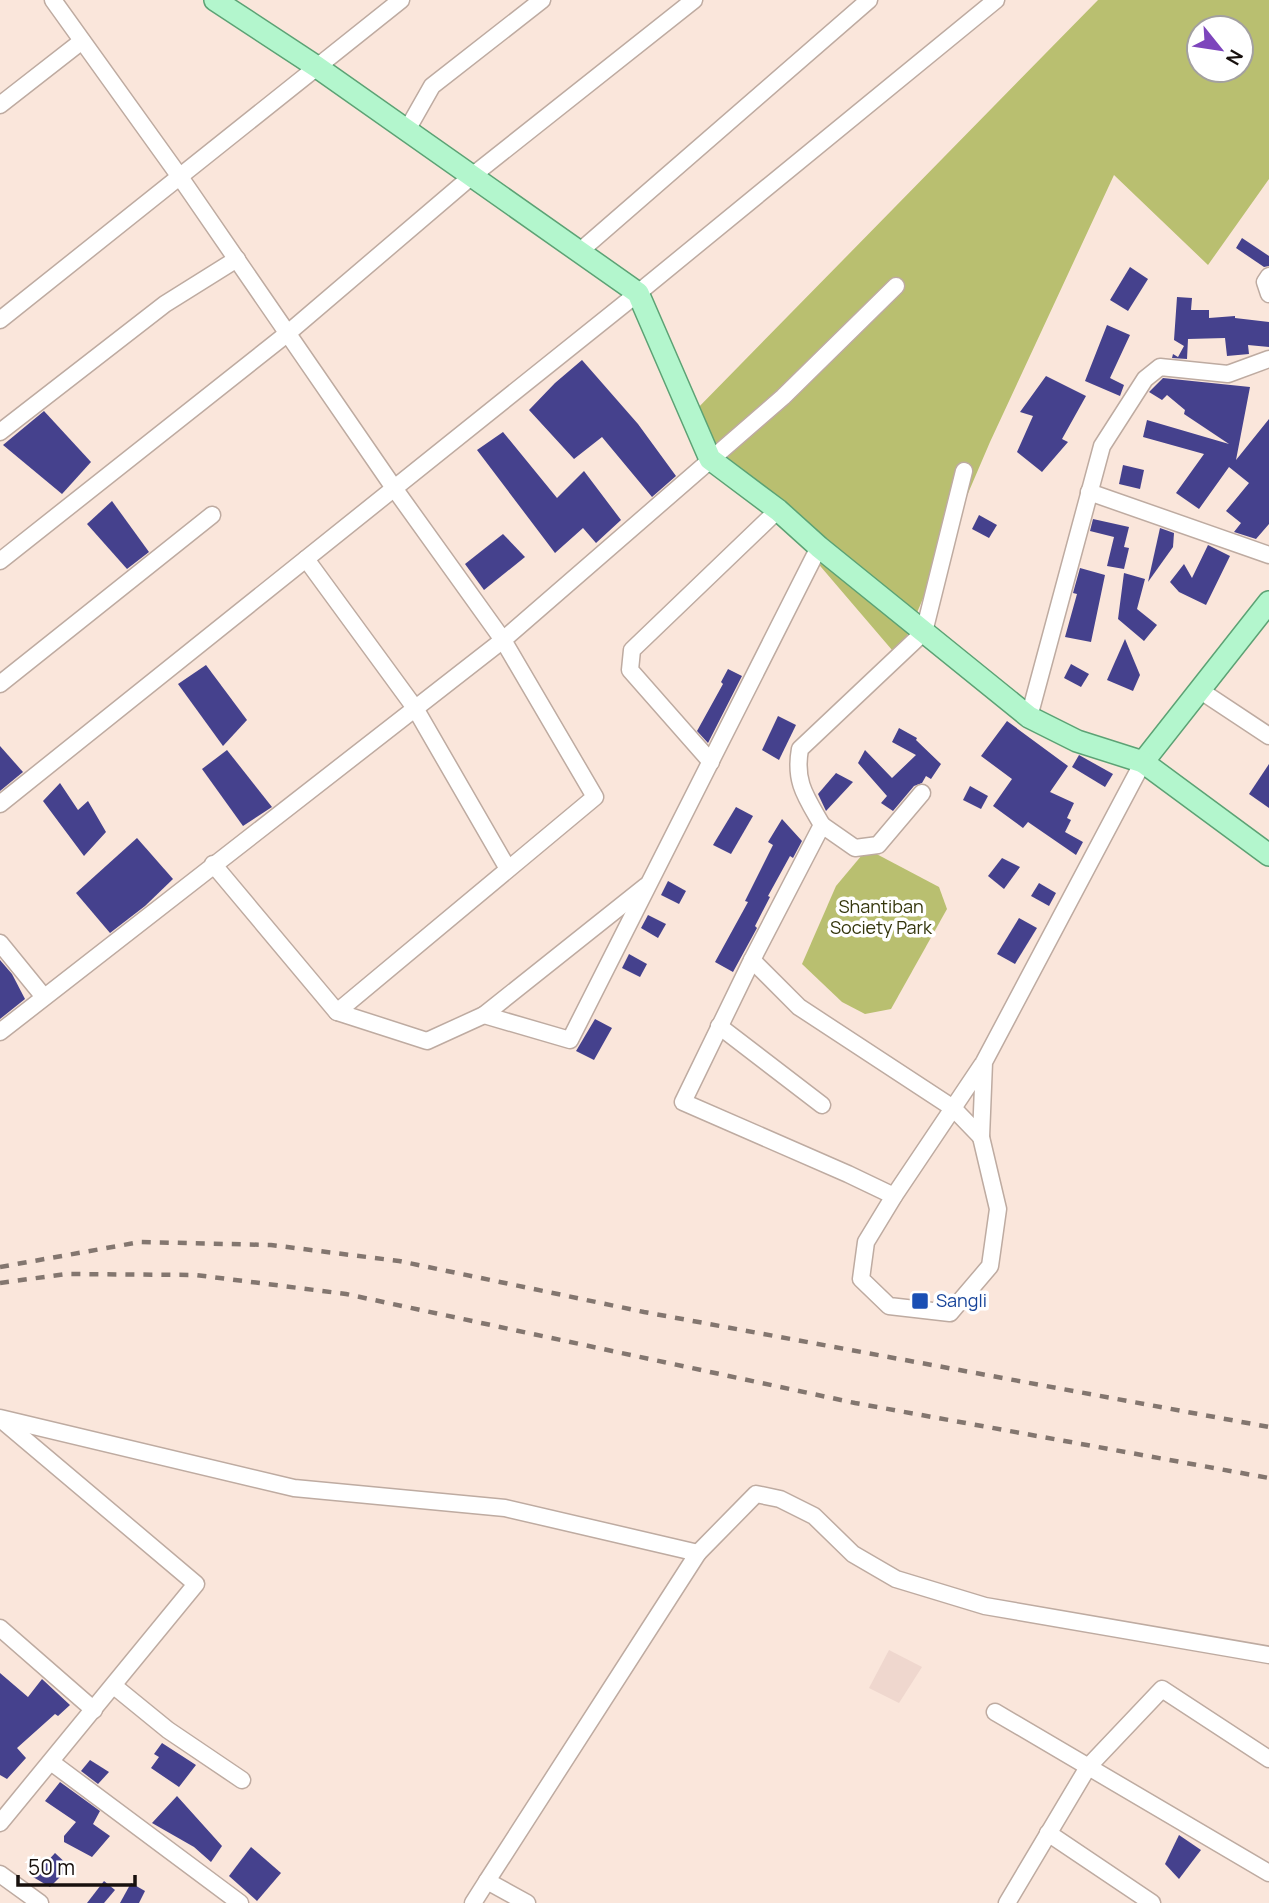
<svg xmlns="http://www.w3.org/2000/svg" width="1269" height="1903" viewBox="0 0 1269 1903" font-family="Manrope,sans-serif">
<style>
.medical{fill:#efd7ce}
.green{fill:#b9bf70;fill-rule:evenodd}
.building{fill:#45418d}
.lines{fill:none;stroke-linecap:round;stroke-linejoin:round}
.minor-casing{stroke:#beaba1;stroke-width:19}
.major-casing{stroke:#5ca274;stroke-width:24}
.minor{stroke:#fff;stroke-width:16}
.major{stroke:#b3f6cd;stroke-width:21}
.rail{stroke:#83766f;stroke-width:4.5;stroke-dasharray:9 9;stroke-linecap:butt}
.transit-dot{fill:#1a4fb4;stroke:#fff;stroke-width:2.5}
.labels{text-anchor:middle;stroke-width:7;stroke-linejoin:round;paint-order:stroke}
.park-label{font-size:18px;fill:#33350b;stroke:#fff}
.transit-label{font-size:18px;fill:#164399;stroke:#fff;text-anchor:start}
</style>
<rect width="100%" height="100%" fill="#fae6db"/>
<polygon class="medical" points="889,1650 922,1667 899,1703 869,1688"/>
<g class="green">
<path d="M1098 0H1269V179L1208 265 1114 175 990 442 898 657 691 415ZM1199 28H1241V70H1199Z"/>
<polygon points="867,849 939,887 947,909 891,1009 865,1014 842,1002 802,964 836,886"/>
</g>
<g class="building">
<polygon points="1242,238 1269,256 1269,266 1264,267 1236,248"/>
<polygon points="1130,267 1148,279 1128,311 1110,300"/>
<polygon points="1177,297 1192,298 1191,310 1209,310 1209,318 1235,316 1235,318 1269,322 1269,347 1248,345 1249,354 1227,356 1225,338 1188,339 1187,359 1172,358 1173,354 1178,357 1184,346 1174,340"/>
<polygon points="1107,325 1130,335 1110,378 1124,385 1120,396 1085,381"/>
<polygon points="582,360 638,424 676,476 652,497 602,437 574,459 529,410 555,383"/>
<polygon points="1046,376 1086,396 1062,439 1068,442 1042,472 1017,452 1033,416 1020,412"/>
<polygon points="1163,378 1250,387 1236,460 1269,419 1269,524 1256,539 1234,532 1241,523 1226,511 1249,483 1229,467 1199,509 1176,493 1204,454 1143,437 1147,420 1229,444 1184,414 1185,410 1167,395 1162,400 1149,392"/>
<polygon points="44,411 91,462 62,494 3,445"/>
<polygon points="503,432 557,498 584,471 621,520 596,543 583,528 555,553 477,450"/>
<polygon points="1123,465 1144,470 1140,489 1119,484"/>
<polygon points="112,501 149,552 127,569 87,524"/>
<polygon points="979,515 997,525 989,538 972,529"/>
<polygon points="1093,519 1129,527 1124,547 1129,548 1124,569 1107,566 1114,537 1090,531"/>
<polygon points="1160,528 1174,533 1173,547 1148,582"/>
<polygon points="503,534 525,557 484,590 465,564"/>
<polygon points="1208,545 1230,556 1206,605 1179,592 1170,582 1184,564 1192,578"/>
<polygon points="1080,568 1105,575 1091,642 1065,637 1077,594 1073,593"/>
<polygon points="1124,573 1145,579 1137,609 1157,625 1144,641 1118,619"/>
<polygon points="1125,639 1140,675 1133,691 1107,680"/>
<polygon points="1071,664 1089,674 1081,687 1064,678"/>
<polygon points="206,665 247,720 223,746 178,684"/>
<polygon points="728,669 742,676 708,743 697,731 723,684 721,682"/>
<polygon points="778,716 796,725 779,760 762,750"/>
<polygon points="1007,721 1068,766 1050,792 1074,803 1067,818 1071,820 1065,832 1083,842 1076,855 1028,822 1023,828 993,806 1012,779 981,756"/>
<polygon points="899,728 917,738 916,740 941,764 931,779 926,776 922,783 914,786 893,811 881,803 887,796 858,763 865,750 892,778 916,755 892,742"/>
<polygon points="0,746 23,772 0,791"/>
<polygon points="227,750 272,807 243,826 202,769"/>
<polygon points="1079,755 1113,774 1105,787 1072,767"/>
<polygon points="1269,764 1269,808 1249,794"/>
<polygon points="836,773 853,782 826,811 818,794"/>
<polygon points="60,783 78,810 88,801 106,832 84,856 43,801"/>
<polygon points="970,786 988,796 981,809 963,800"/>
<polygon points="736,807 753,816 731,854 713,845"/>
<polygon points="782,819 802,841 793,858 790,856 768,896 770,897 755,926 757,928 733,972 715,962 748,902 745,901 773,845 768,842"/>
<polygon points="137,838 173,879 145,906 110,933 76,893"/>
<polygon points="1002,858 1020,867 1004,889 988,876"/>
<polygon points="668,881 686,891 679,904 661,895"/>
<polygon points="1039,883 1056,893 1049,906 1031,896"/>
<polygon points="648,915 666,924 658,938 641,928"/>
<polygon points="1019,918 1037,928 1015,964 997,954"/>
<polygon points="629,954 647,964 640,977 622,968"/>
<polygon points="0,960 12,974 25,999 0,1019"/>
<polygon points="595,1019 612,1028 594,1060 576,1051"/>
<polygon points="0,1673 28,1697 42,1679 70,1705 58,1716 55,1714 17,1748 26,1758 7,1779 0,1775"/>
<polygon points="162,1743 196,1765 179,1787 151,1768 159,1757 154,1754"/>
<polygon points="90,1760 109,1772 98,1784 81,1771"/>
<polygon points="60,1782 100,1811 93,1824 110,1836 92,1857 64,1842 64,1836 76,1822 45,1801"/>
<polygon points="177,1796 222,1846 211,1862 194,1847 152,1823"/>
<polygon points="1179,1835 1201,1850 1179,1879 1165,1864"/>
<polygon points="251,1847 281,1873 257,1901 229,1876"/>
<polygon points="55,1853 70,1867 50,1887 33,1877"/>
<polygon points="104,1881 115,1890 104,1903 87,1903"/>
<polygon points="131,1883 145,1891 139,1903 120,1903"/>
</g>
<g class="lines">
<g class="minor-casing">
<g id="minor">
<polyline points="53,0 180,177 394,488 503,640 595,797 337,1012 427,1041 484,1015 570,1040 819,547"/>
<polyline points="0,105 82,41"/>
<polyline points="407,130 432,86 542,0"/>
<polyline points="579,252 869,0"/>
<polyline points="1269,276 1265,282 1269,294"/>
<polyline points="0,320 401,0"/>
<polyline points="0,432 165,304 237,259"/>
<polyline points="1089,492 1269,555"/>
<polyline points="306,559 415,708 508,869"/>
<polyline points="0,561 288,333 472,176 694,0"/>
<polyline points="0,684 212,515"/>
<polyline points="1201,691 1269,736"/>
<polyline points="1029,717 1102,446 1145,379 1160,367 1228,374 1269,359"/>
<polyline points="711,762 630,670 632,650 778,510"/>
<polyline points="0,804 638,293 996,0"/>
<polyline points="822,825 855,848 878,845 922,793"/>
<polyline points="213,864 337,1012"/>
<polyline points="0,943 44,997"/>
<polyline points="752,960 799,1007 953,1108 981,1137"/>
<polyline points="484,1015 646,886"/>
<polyline points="719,1026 822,1105"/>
<polyline points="0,1032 503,640 783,397 896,286"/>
<polyline points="984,1062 981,1137 998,1209 990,1266 950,1313 889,1306 861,1279 866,1242 894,1196 984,1062 1143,762"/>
<path d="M894 1196 848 1174 683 1102 752 960 822 825C806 797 794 782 800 749L924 632 964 471"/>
<polyline points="0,1418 294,1488 505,1508 698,1553 487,1881 527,1903"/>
<polyline points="698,1553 756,1494 780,1499 814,1516 853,1554 896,1579 985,1606 1269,1655"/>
<polyline points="0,1628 94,1710"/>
<polyline points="114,1686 168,1730 242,1780"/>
<polyline points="995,1712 1269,1873"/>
<polyline points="51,1762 240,1903"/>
<polyline points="0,1823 196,1584 3,1421"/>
<polyline points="1048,1833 1152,1903"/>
<polyline points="0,1874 40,1903"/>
<polyline points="473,1903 487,1881"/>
<polyline points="1007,1903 1088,1767 1162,1689 1269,1759"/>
</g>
</g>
<g class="major-casing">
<g id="major">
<polyline points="215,0 317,67 638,293 710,459 778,510 819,547 1029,717 1077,741 1143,762 1269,602"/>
<polyline points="1143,762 1269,855"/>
</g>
</g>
<use href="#minor" class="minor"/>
<use href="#major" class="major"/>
<g class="rail">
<polyline points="0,1267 140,1242 271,1245 399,1261 644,1312 1269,1427"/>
<polyline points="0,1283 66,1274 196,1275 346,1294 855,1403 1269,1478"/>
</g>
</g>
<rect class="transit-dot" x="911" y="1292" width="18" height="18" rx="3.5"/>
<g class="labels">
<g class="park-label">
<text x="881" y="913">Shantiban<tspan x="881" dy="21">Society Park</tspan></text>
</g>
<g class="transit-label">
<text x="936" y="1307">Sangli</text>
</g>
</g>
<g transform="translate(1220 49) rotate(120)"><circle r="33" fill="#ffffff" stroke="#a3a09f" stroke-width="2"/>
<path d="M0-5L12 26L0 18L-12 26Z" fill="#7d45bc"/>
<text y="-10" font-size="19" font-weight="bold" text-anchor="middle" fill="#18110e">N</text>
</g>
<path d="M18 1875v10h117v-10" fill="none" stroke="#18110e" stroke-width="3.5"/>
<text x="28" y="1875" font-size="21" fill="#18110e" stroke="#ffffff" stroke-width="5" paint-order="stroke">50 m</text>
</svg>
